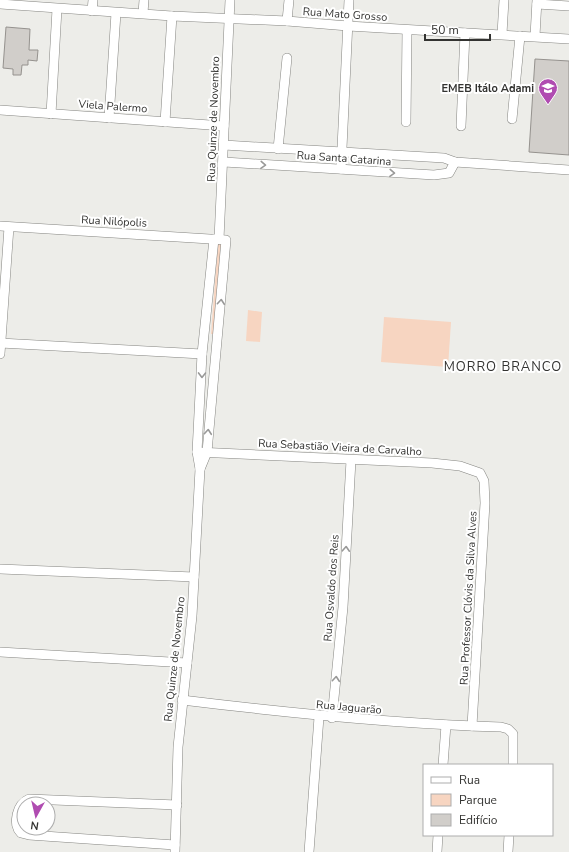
<svg xmlns="http://www.w3.org/2000/svg" width="569" height="852" viewBox="0 0 569 852" font-family="'Nunito Sans',sans-serif">
<style>
.green{fill:#f7d5c1}
.building{fill:#d1ceca;stroke:#95928e}
.lines{fill:none;stroke-linecap:round;stroke-linejoin:round}
.street-casing{stroke:#858581;stroke-width:10}
.street{stroke:#fff;stroke-width:9}
.oneway{stroke:#999998}
.labels{text-anchor:middle;stroke-width:4;stroke-linejoin:round;paint-order:stroke}
.street-label{font-size:11px;fill:#333331;stroke:#fff}
.poi-label{font-size:11px;font-weight:bold;fill:#333331;stroke:#fff;text-anchor:end}
.quarter-label{font-size:13px;letter-spacing:1px;fill:#333331;stroke:#fff}
</style>
<rect width="100%" height="100%" fill="#edede9"/>
<g class="green">
<polygon points="218,243 222,245 214,334 211,334"/>
<polygon points="248,310 262,312 260,342 246,341"/>
<polygon points="384,317 451,322 448,367 381,362"/>
</g>
<g class="building">
<polygon points="6,27 30,29 29,50 38,50 37,61 28,60 28,65 22,65 21,75 13,75 13,69 3,68"/>
<polygon points="535,59 569,61 569,155 529,152"/>
</g>
<g class="lines">
<g class="street-casing">
<g id="street">
<polyline points="0,4 172,16 287,21 348,26 569,39"/>
<polyline points="537,4 569,6"/>
<polyline points="92,11 93,0"/>
<polyline points="143,13 144,0"/>
<polyline points="287,21 289,0"/>
<polyline points="502,34 504,0"/>
<polyline points="535,36 537,0"/>
<polyline points="0,110 224,126"/>
<polyline points="51,114 57,9"/>
<polyline points="109,118 116,13"/>
<polyline points="512,119 520,36"/>
<polyline points="165,122 172,16"/>
<polyline points="406,122 407,30"/>
<polyline points="461,126 465,33"/>
<polyline points="224,145 444,158 455,162 569,170"/>
<polyline points="278,149 287,58"/>
<polyline points="224,162 434,175 449,173 455,162"/>
<polyline points="341,169 349,0"/>
<polyline points="0,226 226,240 207,452 200,469"/>
<polyline points="219,239 230,0"/>
<polyline points="0,343 202,354"/>
<polyline points="0,354 9,227"/>
<polyline points="197,452 432,463 460,466 480,473 484,481 485,503 472,726"/>
<polyline points="0,569 194,577"/>
<polyline points="0,652 187,663"/>
<path d="M182 700C288 713 394 724 501 727L508 729 513 734V765"/>
<polyline points="332,718 343,607 351,460"/>
<polyline points="443,765 446,725"/>
<path d="M175 845 29 835 21 833C12 824 17 804 29 799L177 805"/>
<polyline points="175,852 178,747 192,616 200,469 197,452 202,354 214,239"/>
<polyline points="309,852 319,717"/>
<polyline points="437,852 438,835"/>
<polyline points="508,852 509,835"/>
</g>
</g>
<use href="#street" class="street"/>
</g>
<defs><path id="oneway-chevron" d="M-2-3.5L2.5 0L-2 3.5" fill="none" stroke-width="1.6" stroke-linecap="round" stroke-linejoin="round"/></defs>
<g class="oneway">
<use href="#oneway-chevron" transform="translate(263 165) rotate(3)"/>
<use href="#oneway-chevron" transform="translate(392 173) rotate(3)"/>
<use href="#oneway-chevron" transform="translate(221 302) rotate(-85)"/>
<use href="#oneway-chevron" transform="translate(202 375) rotate(91)"/>
<use href="#oneway-chevron" transform="translate(208 432) rotate(-85)"/>
<use href="#oneway-chevron" transform="translate(346 549) rotate(-87)"/>
<use href="#oneway-chevron" transform="translate(336 679) rotate(-85)"/>
</g>
<defs>
<g id="school-pin" transform="scale(1)"><path d="M0 17L-7.5 6A9.5 9.5 0 1 1 7.5 6Z" fill="#b04cb1" stroke="#fff"/><path d="M0-5L7-2L0 1L-7-2ZM-4 1L0 2.5L4 1V4Q0 6-4 4Z" fill="#fff"/></g>
</defs>
<g fill-rule="evenodd">
<use href="#school-pin" x="548" y="88"/>
</g>
<g class="labels">
<g class="street-label">
<text transform="translate(345 14) rotate(4)" y="4">Rua Mato Grosso</text>
<text transform="translate(113 106) rotate(4)" y="4">Viela Palermo</text>
<text transform="translate(213 119) rotate(-88)" y="4">Rua Quinze de Novembro</text>
<text transform="translate(344 158) rotate(4)" y="4">Rua Santa Catarina</text>
<text transform="translate(114 221) rotate(3)" y="4">Rua Nilópolis</text>
<text transform="translate(340 447) rotate(3)" y="4">Rua Sebastião Vieira de Carvalho</text>
<text transform="translate(331 588) rotate(-86)" y="4">Rua Osvaldo dos Reis</text>
<text transform="translate(468 598) rotate(-87)" y="4">Rua Professor Clóvis da Silva Alves</text>
<text transform="translate(174 659) rotate(-84)" y="4">Rua Quinze de Novembro</text>
<text transform="translate(349 707) rotate(5)" y="4">Rua Jaguarão</text>
</g>
<g class="poi-label">
<text x="534" y="92">EMEB Itálo Adami</text>
</g>
<g class="quarter-label">
<text x="503" y="371">MORRO BRANCO</text>
</g>
</g>
<rect x="423" y="764" width="130" height="72" fill="#ffffff" stroke="#adadad"/>
<rect x="431" y="777" width="20" height="6" fill="#ffffff" stroke="#adadad"/>
<text x="459" y="784" font-size="12" fill="#333331">Rua</text>
<rect x="431" y="794" width="20" height="12" fill="#f7d5c1" stroke="#adadad"/>
<text x="459" y="804" font-size="12" fill="#333331">Parque</text>
<rect x="431" y="814" width="20" height="12" fill="#d1ceca" stroke="#adadad"/>
<text x="459" y="824" font-size="12" fill="#333331">Edifício</text>
<g transform="translate(36 816) rotate(188)"><circle r="19" fill="#ffffff" stroke="#adadad"/>
<path d="M0-3L7 15L0 10L-7 15Z" fill="#b04cb1"/>
<text y="-6" font-size="11" font-weight="bold" text-anchor="middle" fill="#333331">N</text>
</g>
<path d="M425 34v6h65v-6" fill="none" stroke="#333331" stroke-width="2"/>
<text x="431" y="34" font-size="12" fill="#333331" stroke="#ffffff" stroke-width="3" paint-order="stroke">50 m</text>
</svg>
